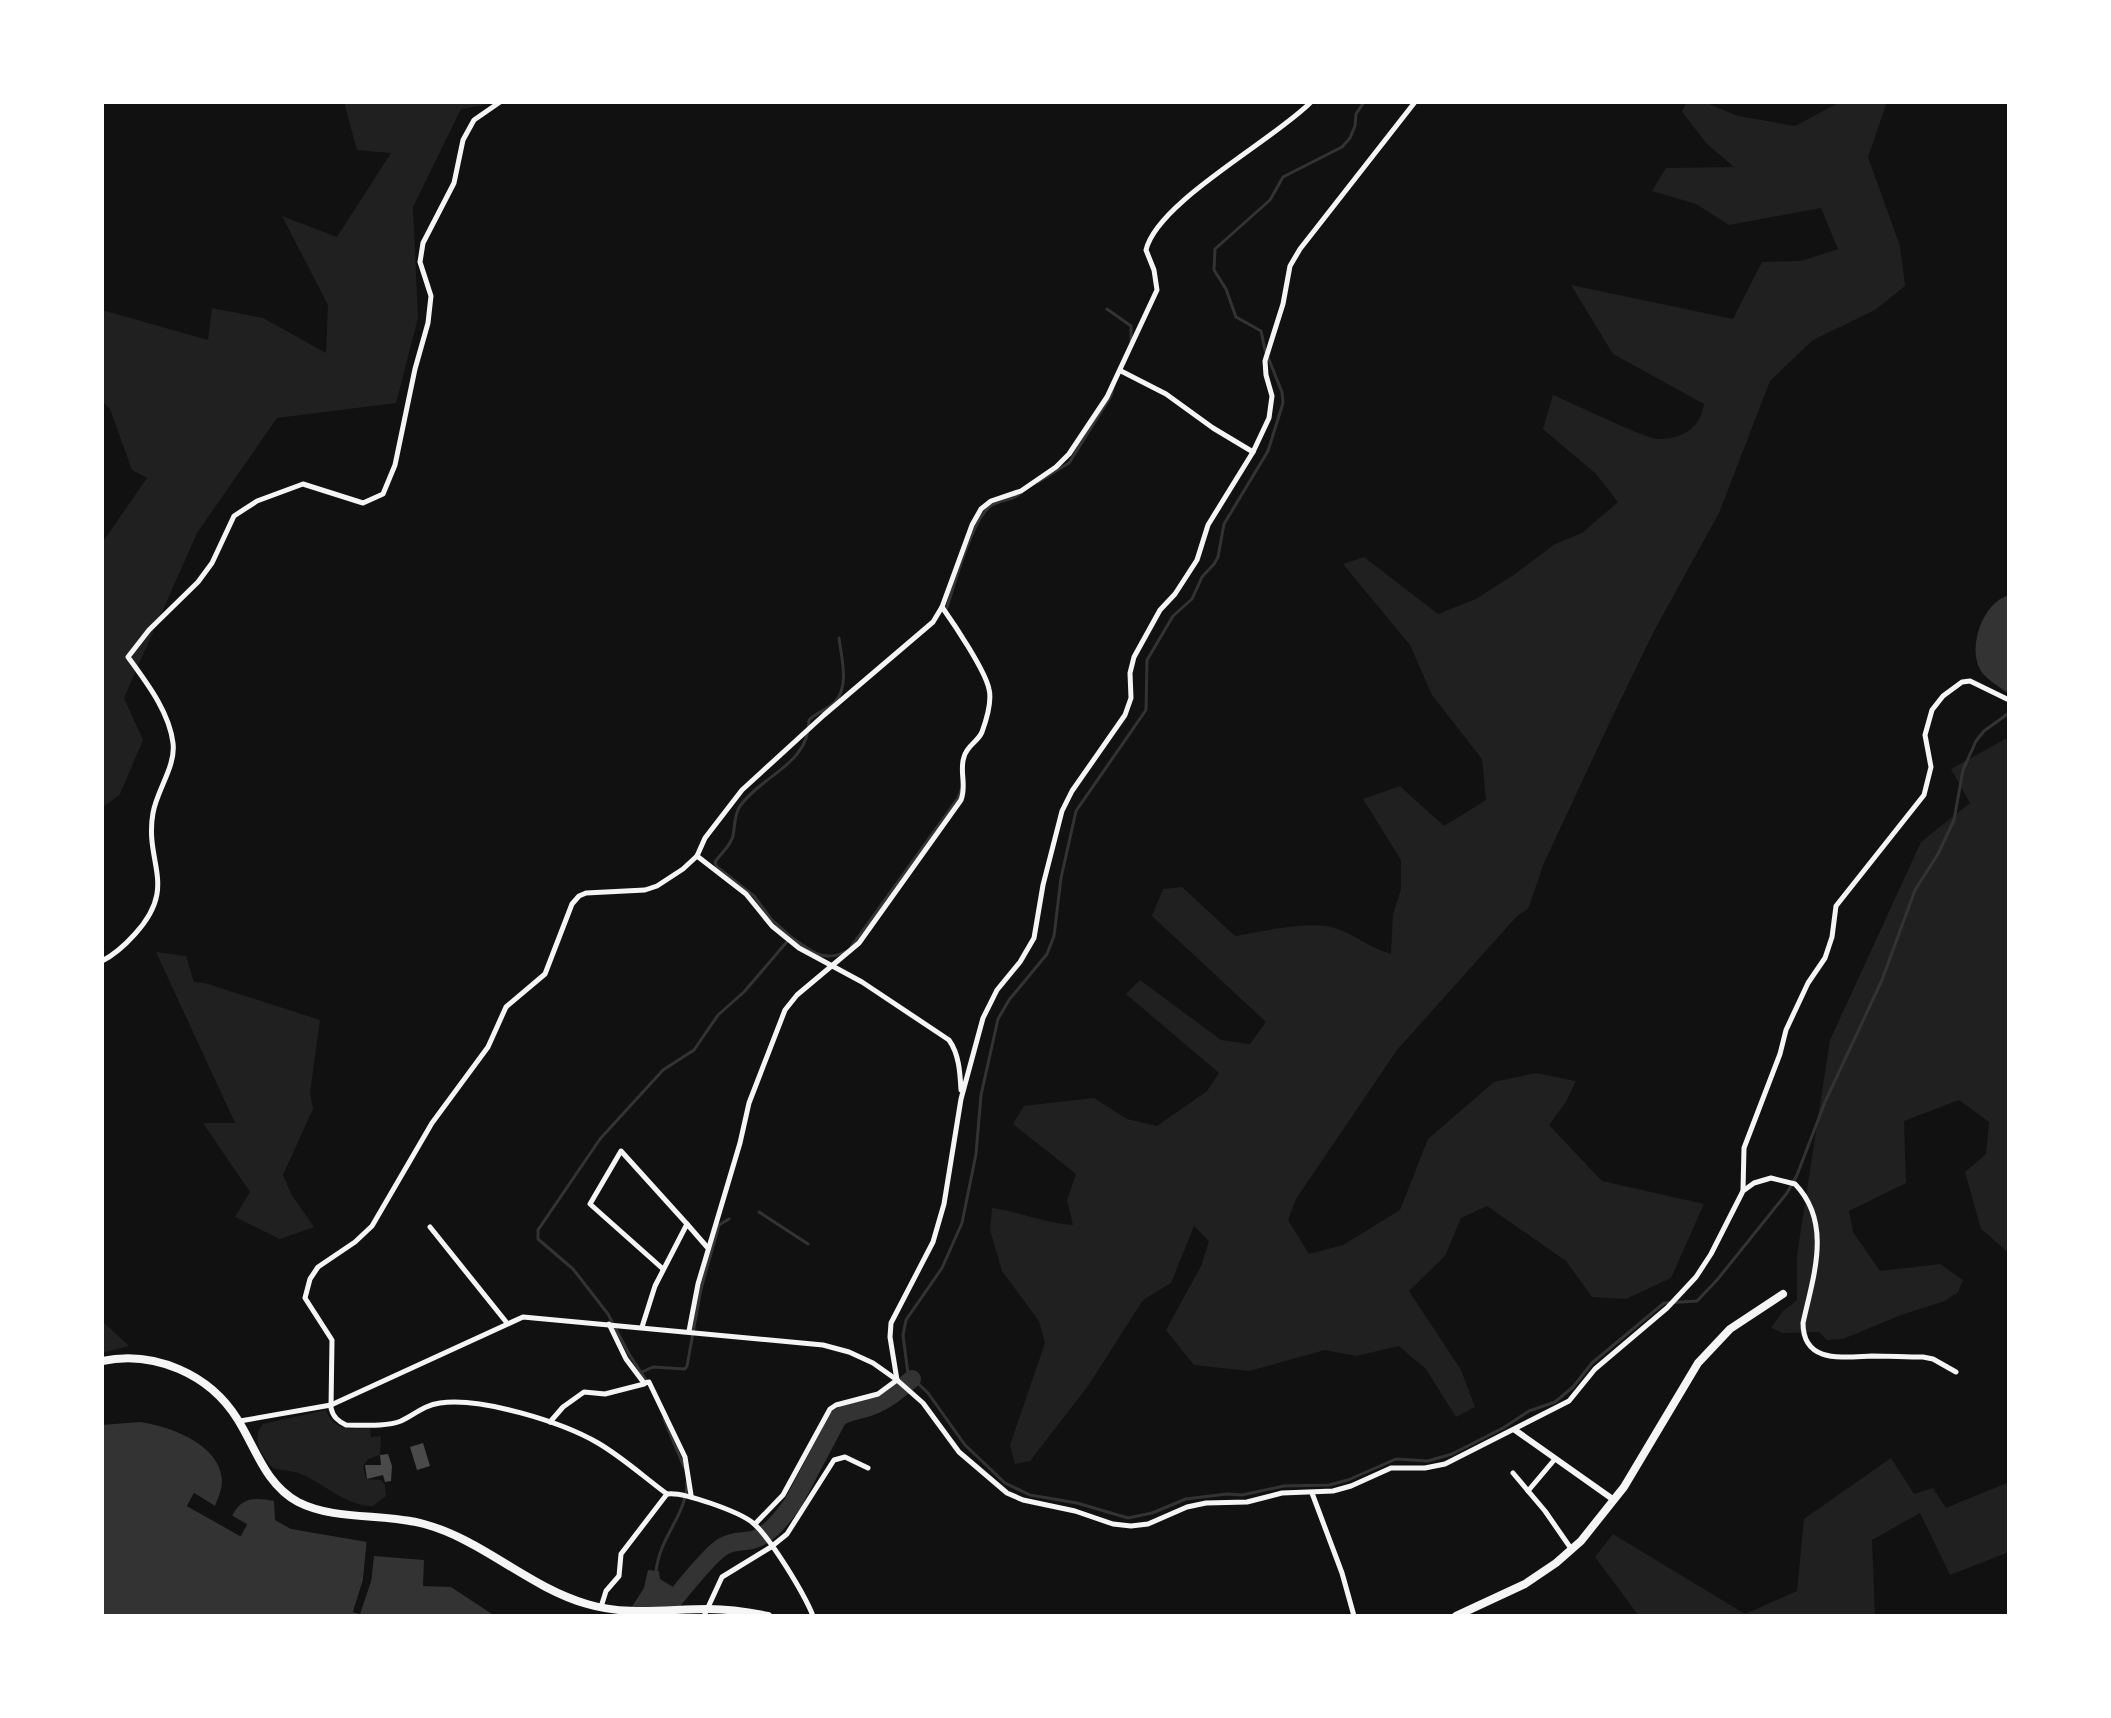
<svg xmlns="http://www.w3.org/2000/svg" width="2111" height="1718" viewBox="0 0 2111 1718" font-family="'DejaVu Sans',sans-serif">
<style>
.green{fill:#202020}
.water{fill:#333}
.pier{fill:#111}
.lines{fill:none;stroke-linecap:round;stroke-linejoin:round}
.stream{stroke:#333;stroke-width:3}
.river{stroke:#333;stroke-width:18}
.building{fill:#4a4a4a}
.minor{stroke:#f5f5f5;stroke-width:5}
.tertiary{stroke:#f5f5f5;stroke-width:6}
.primary{stroke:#f5f5f5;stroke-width:8}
</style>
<rect width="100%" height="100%" fill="#111"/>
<g class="green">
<polygon points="344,102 502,102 461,109 413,207 418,318 396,403 277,418 197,533 124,698 143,740 120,794 102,808 102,543 147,478 132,470 110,409 102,401 102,310 208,340 212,308 263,318 326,353 328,305 282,216 337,237 391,153 357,150"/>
<path d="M1686 102H1704L1738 116 1795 126 1840 102H1887L1868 157 1900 246 1905 286 1875 310 1813 340 1770 381 1719 513 1653 633 1609 724 1544 863 1528 909 1517 916 1397 1050 1296 1199 1288 1220 1309 1254 1343 1245 1400 1210 1428 1139 1494 1082 1536 1073 1576 1081 1566 1102 1549 1125 1602 1181 1704 1204 1671 1278 1626 1299 1592 1297 1566 1261 1487 1206 1461 1218 1445 1256 1409 1291 1461 1370 1475 1407 1456 1417 1426 1369 1399 1346 1356 1356 1325 1350 1249 1371 1194 1365 1166 1330 1201 1266 1209 1241 1194 1226 1171 1283 1143 1300 1088 1386 1030 1461 1015 1464 1010 1445 1045 1343 1039 1321 1002 1271 990 1230 992 1208C1020 1212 1045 1223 1073 1225L1067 1200 1076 1174 1013 1124 1024 1106 1094 1098 1127 1119 1157 1126 1207 1091 1219 1073 1126 994 1140 980 1221 1040 1250 1044 1266 1022 1152 916 1163 889 1182 887 1235 936C1259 932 1313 920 1334 928 1355 934 1367 947 1391 954L1393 914 1401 889V860L1363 799 1400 786 1444 826 1486 800 1482 759 1432 695 1410 645 1343 564 1364 557 1438 614 1476 599 1515 574 1555 544 1582 533 1618 502 1596 474 1543 429 1553 395C1573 403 1645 439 1659 439 1683 439 1701 427 1704 404L1613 354 1571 285 1733 319 1762 262 1801 261 1838 249 1821 208 1729 225 1696 204 1652 191 1666 168 1734 167 1707 144 1682 112Z"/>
<polygon points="2009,737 2009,1253 1981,1229 1965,1172 1986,1154 1989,1122 1959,1100 1904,1121 1906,1183 1849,1211 1853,1232 1880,1271 1940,1264 1963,1280 1958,1292 1945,1301 1901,1315 1843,1339 1827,1340 1819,1332 1783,1333 1771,1328 1783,1311 1797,1300 1797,1255 1830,1040 1921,842 1970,803 1951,769"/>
<polygon points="156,952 186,956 194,982 205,983 320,1020 310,1093 313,1109 283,1175 291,1194 314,1227 280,1239 235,1217 250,1192 203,1123 235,1123"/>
<polygon points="102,1321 129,1346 102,1353"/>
<path d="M326 1410C334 1431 350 1429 370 1428L371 1437 381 1436 380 1455 368 1459 363 1466 366 1479 381 1480 385 1485 386 1496 373 1506C344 1506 324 1482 298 1473 290 1470 281 1471 273 1468 262 1456 250 1439 263 1424Z"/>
<polygon points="1891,1458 1914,1494 1933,1488 1946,1508 2009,1482 2009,1552 1950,1575 1920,1513 1872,1540 1875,1616 1639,1616 1595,1557 1613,1534 1745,1614 1797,1591 1804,1519"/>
</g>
<g class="water">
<path d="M2009 595V694C2001 688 1984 678 1980 669 1968 647 1982 603 2009 595Z"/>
<path d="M140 1422C169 1426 221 1444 222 1481 222 1490 218 1498 215 1506L194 1493 187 1506 240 1536 247 1525 232 1516C241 1497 255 1497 274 1501L275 1520 291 1529 367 1542 363 1580 353 1612 360 1613 371 1581 374 1556 424 1560 423 1586 451 1587 495 1616H102V1425Z"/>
<polygon points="648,1570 659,1571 660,1579 686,1595 667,1616 626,1616 644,1588"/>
</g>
<g class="pier">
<polygon points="194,1493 218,1508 213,1509 195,1499 192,1504 239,1531 242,1526 230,1519 229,1514 247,1524 241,1536 187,1506"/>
<polygon points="367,1538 370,1542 363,1593 368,1580 370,1555 374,1552 371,1581 360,1614 353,1612 363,1580"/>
</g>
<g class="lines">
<g class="stream">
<polyline points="1364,102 1356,114 1355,126 1350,138 1342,147 1283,177 1270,200 1215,249 1214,270 1226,289 1236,317 1261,331 1265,350 1282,392 1283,403 1268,451 1224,524 1218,557 1214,564 1202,577 1192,599 1173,616 1147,660 1146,710 1076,811 1061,878 1054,936 1047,954 1009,1000 998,1019 981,1095 976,1154 962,1223 942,1268 906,1320 903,1335 908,1374 928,1393 965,1445 1005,1483 1030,1495 1077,1503 1128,1518 1152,1513 1186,1499 1227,1494 1242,1495 1284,1486 1329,1485 1348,1480 1396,1459 1428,1461 1452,1454 1503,1428 1529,1411 1555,1402 1573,1387 1592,1363 1664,1303 1697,1301 1717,1280 1787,1193 1797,1175 1825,1102 1882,980 1915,890 1938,854 1954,820 1963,770 1976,741 1984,731 2009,713"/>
<polyline points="1107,309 1131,326 1131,341"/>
<polyline points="1038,482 1069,463 1111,396 1115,381"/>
<path d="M946 610C954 587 972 517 992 505 1002 499 1012 501 1021 493"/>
<path d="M790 936 771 919 754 896 717 867 715 862C721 853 730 847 733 836 735 826 734 815 740 806 763 774 809 765 809 720 817 712 827 710 835 702 850 686 841 656 839 638"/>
<polyline points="851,947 958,798 961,790"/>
<polyline points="759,1212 808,1244"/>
<polyline points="642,1372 653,1367 685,1369 687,1366 701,1289 719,1225 729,1219"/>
<path d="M648 1383 629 1354 608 1314 573 1269 538 1239V1230L600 1139 663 1070 694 1050 718 1015 744 992 791 937C810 950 822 963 845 952"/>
<polyline points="664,1419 684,1467"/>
<path d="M656 1572C659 1537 687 1515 687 1482"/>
</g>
<path class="river" d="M660 1616C679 1595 696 1570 717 1551 728 1541 739 1542 752 1540 769 1536 783 1517 793 1503L838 1418C847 1411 858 1411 869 1407 886 1401 898 1391 912 1379"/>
</g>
<g class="building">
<polygon points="423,1443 430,1466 417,1470 410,1447"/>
<polygon points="388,1454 392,1466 391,1481 385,1482 383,1475 367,1479 365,1465 381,1465 380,1455"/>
</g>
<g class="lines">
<g class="minor">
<polyline points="1121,371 1166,394 1213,428 1253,452"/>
<path d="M697 856 746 894 772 926 799 948 862 982 949 1040C959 1054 960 1072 961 1090"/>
<path d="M102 961C114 955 126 944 135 934 179 886 144 863 153 813 157 790 176 766 173 743 169 711 146 682 128 657L149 630 198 582 212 563 234 516 257 501 303 484 363 503 383 494 395 465 415 369 428 323 431 296 420 262 423 243 454 183 463 140 474 120 500 102"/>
<polyline points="1743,1190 1744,1148 1780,1054 1786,1030 1808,983 1825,958 1832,937 1836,906 1924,795 1931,767 1925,735 1932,710 1943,696 1962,682 1970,681 2009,700"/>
<polyline points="430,1227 507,1323"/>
<polyline points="663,1269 590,1204 621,1151 687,1224"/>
<polyline points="609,1324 626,1359 644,1383 649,1382 685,1457 691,1495"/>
<polyline points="642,1327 655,1286 687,1224 707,1247"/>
<path d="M689 1331 698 1284 740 1143 749 1103 785 1010 797 995 859 943 961 800C967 785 959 771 964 757 967 745 978 742 982 732 986 721 992 701 989 689 985 670 954 624 942 607"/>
<path d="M240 1421 331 1405 523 1317 823 1345 849 1352 873 1363 897 1380 923 1403 959 1452 1007 1493 1023 1500 1075 1511 1113 1524 1131 1526 1148 1524 1187 1507 1206 1503 1247 1502 1282 1493 1333 1491 1351 1486 1391 1468H1425L1445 1464 1569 1401 1595 1369 1667 1308 1696 1277 1711 1254 1743 1191 1754 1183 1771 1178 1795 1184C1833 1223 1813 1277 1803 1323 1803 1364 1843 1357 1872 1356 1889 1356 1906 1357 1923 1357L1933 1359 1956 1372"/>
<polyline points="550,1422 563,1407 584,1392 605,1394 644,1384"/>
<polyline points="1513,1473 1545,1511 1572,1550"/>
<polyline points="1528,1491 1555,1459"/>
<polyline points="1312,1493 1342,1573 1354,1616"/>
<polyline points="755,1524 783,1495 830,1409 836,1405 878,1394 897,1380 890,1337 891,1323 933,1242 944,1204 961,1099 983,1018 997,990 1020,962 1034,938 1043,885 1062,811 1072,791 1125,715 1131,698 1130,673 1134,657 1160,610 1175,594 1197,560 1208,525 1253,452 1269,418 1272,396 1266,375 1265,361 1283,304 1290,266 1300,249 1415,102"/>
<polyline points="601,1607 606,1591 619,1576 621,1554 667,1494"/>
<polyline points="704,1616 722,1577 771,1547 787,1534 834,1460 845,1457 868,1468"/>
<path d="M813 1616C805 1595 770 1537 753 1523 740 1512 682 1491 667 1494 644 1477 622 1457 598 1443 562 1422 481 1397 440 1403 424 1405 414 1415 401 1421 386 1427 363 1425 346 1425 338 1421 333 1417 331 1408L332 1340 305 1298 310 1279 318 1267 355 1242 372 1226 432 1123 488 1047 506 1007 545 974 572 904 579 896 586 893 645 890 657 886 683 869 697 856 705 838 742 790 824 715 933 622 942 607 972 525 981 509 991 501 1021 491 1056 467 1069 454 1107 397 1157 290 1154 270 1146 250C1157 202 1274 140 1311 102"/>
</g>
<polyline class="tertiary" points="1515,1430 1614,1500"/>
<g class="primary">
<path d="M102 1361C154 1350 210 1374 238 1420 256 1449 266 1485 298 1502 335 1521 384 1513 424 1524 483 1540 528 1587 587 1604 626 1616 668 1609 708 1609 728 1609 749 1612 768 1616"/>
<polyline points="1456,1616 1525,1584 1556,1563 1581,1541 1624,1487 1698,1363 1730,1329 1783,1294"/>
</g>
</g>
<rect width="2111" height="1718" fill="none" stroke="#ffffff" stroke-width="208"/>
</svg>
